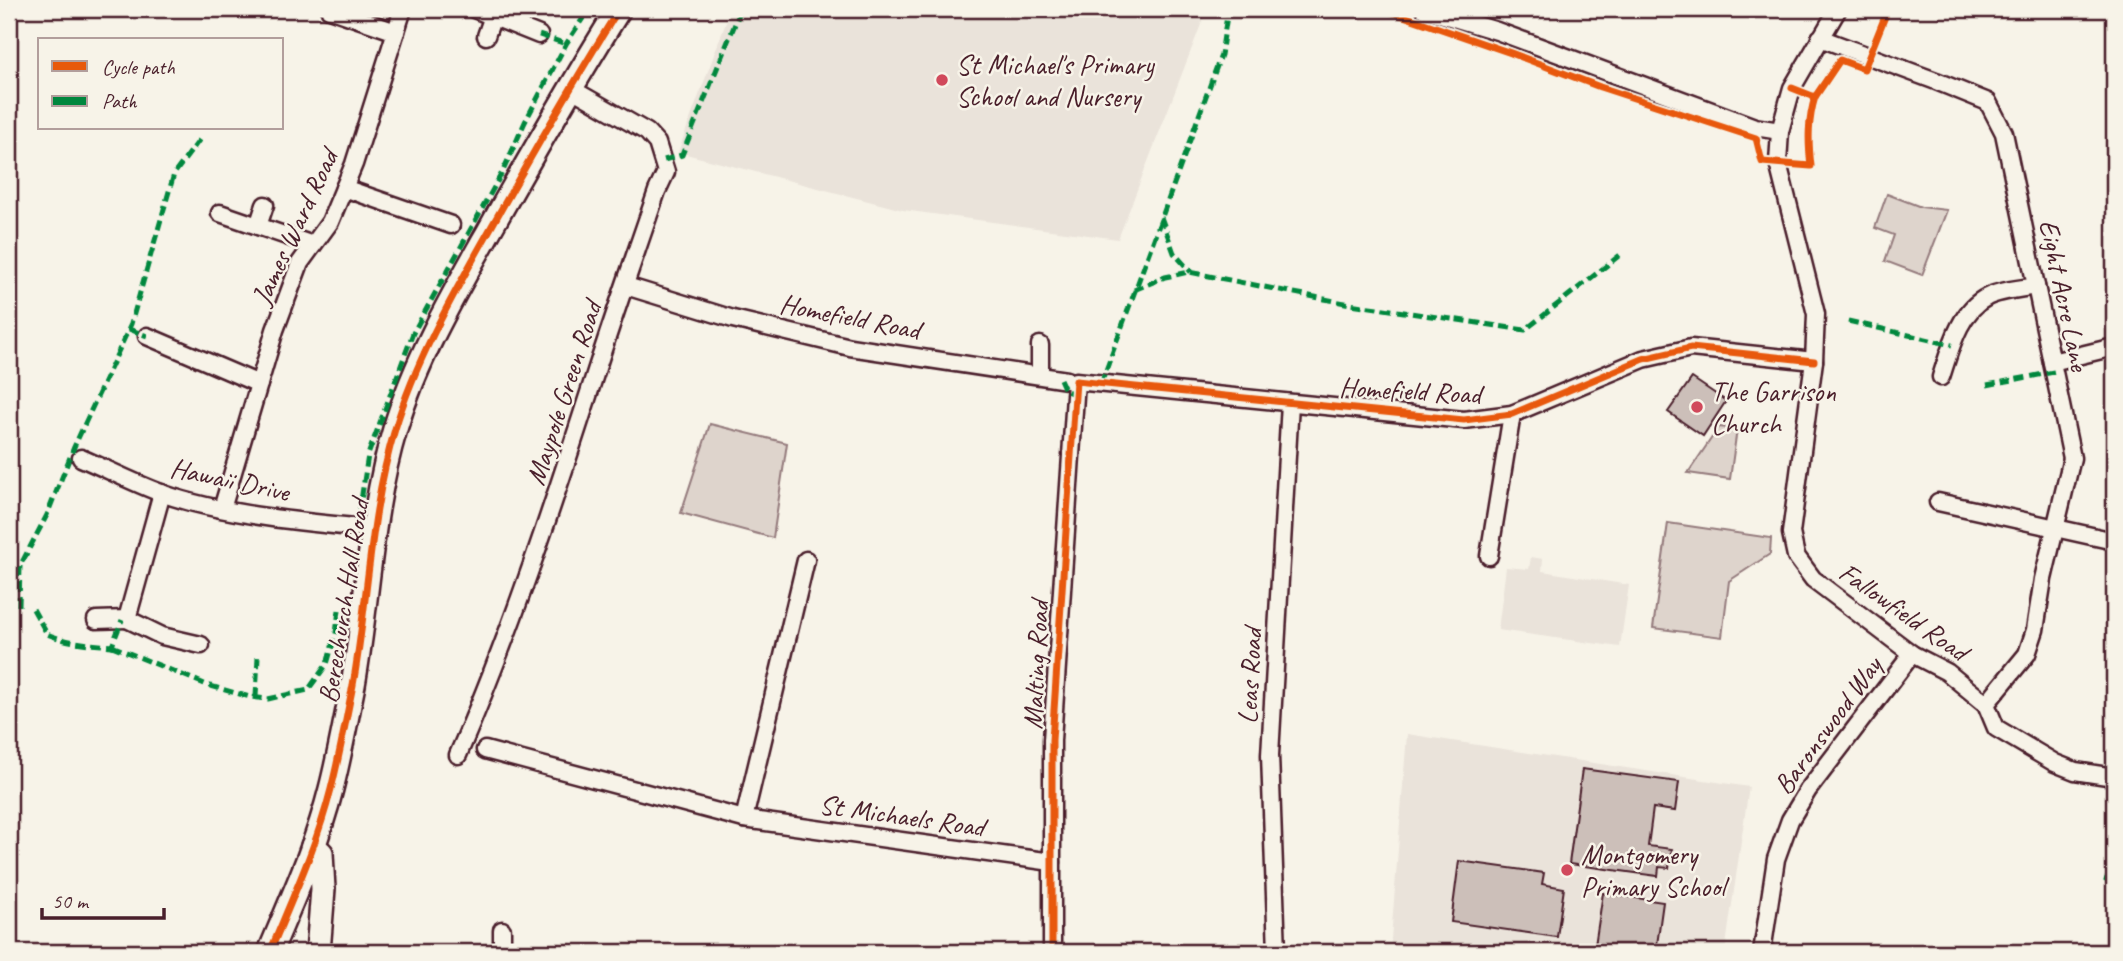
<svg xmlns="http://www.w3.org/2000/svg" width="2123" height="961" viewBox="0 0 2123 961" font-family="Caveat,sans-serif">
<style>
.built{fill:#eae3da}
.green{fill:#ded4cc;stroke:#947a7c;stroke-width:2}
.building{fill:#ccbfb9;stroke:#4a1f2b;stroke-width:2}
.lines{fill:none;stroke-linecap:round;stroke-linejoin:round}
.street-casing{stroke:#4a1f2b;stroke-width:21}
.secondary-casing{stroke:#4a1f2b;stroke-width:28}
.street{stroke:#f7f3e8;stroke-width:16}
.secondary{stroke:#f7f3e8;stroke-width:23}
.quiet{stroke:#00873e;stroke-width:5;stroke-dasharray:10 5;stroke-linecap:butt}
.cycleway-casing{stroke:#f7f3e8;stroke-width:11}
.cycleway{stroke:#e8590c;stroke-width:7}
.poi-dot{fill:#d1495b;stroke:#f7f3e8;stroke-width:2.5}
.labels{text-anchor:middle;stroke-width:5;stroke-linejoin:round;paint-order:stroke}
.poi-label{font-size:28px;fill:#4a1f2b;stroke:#f7f3e8;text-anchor:start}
.street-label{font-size:28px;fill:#4a1f2b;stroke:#f7f3e8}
</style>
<rect width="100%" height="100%" fill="#f7f3e8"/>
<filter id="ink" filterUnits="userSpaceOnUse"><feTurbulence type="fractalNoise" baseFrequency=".0143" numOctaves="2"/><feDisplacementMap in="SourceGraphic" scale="14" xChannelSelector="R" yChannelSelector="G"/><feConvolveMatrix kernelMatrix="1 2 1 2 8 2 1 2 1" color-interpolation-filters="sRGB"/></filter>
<g filter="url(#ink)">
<g class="built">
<polygon points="731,9 1207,9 1118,239 903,210 678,152"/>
<polygon points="1531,557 1543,559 1542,571 1629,585 1620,647 1498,630 1506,567 1529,569"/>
<polygon points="1407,734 1749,787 1725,952 1390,952"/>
</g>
<g class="green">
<polygon points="1887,194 1921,207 1947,210 1922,275 1885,261 1894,235 1875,228"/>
<polygon points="710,424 787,443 773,538 681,513"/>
<polygon points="1719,427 1737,429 1730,479 1688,473"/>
<polygon points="1668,523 1771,538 1770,554 1729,581 1722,637 1653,628"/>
</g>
<g class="building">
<polygon points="1692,378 1726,401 1703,436 1668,412"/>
<polygon points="1582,769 1679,782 1675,811 1653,808 1648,846 1672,849 1669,868 1659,867 1658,876 1569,864"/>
<polygon points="1459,861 1544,873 1542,884 1564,888 1557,937 1451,922"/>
<polygon points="1603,893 1663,902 1656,952 1594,952"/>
</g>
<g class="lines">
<g class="street-casing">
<g id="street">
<polyline points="329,9 396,32"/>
<polyline points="474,9 539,35"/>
<polyline points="1424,9 1497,31 1755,127 1780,131"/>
<polyline points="1838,9 1792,88 1780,131 1778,163 1816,314 1814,361 1791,533 1796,556 1813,579 1912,654 1947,672 1986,704 1996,728 2055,763 2075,771 2114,777"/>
<polyline points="486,36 493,16"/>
<polyline points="1820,38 1936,81 1988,102 2004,133 2072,458 2043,579 2035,630 2027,654 1986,704"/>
<polyline points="344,188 451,225"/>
<polyline points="220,213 313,245"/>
<polyline points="258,226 265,205"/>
<polyline points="626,286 733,319 850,347 1067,380"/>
<polyline points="147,336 259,384"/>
<polyline points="2052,362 2114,347"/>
<polyline points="1040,375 1040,345"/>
<path d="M1941 377C1950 350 1959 311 1987 297 2000 290 2021 289 2036 286"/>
<path d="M81 458C107 469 134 483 161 493 222 515 309 523 375 529"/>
<polyline points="1938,502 2114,541"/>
<polyline points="222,509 275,330 300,263 330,222 354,164 403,9"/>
<polyline points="1489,556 1512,414"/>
<polyline points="127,619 162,636 201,645"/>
<polyline points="96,620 127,619 162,493"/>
<polyline points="485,750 744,819 1052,862"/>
<path d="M458 755C513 628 555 499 597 368 616 309 637 250 657 191L666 172 657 143 647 132 570 88"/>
<polyline points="744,819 806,560"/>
<polyline points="502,952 502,930"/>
<polyline points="1052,952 1052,740 1076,381 1464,420 1512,414 1643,359 1691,348 1814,361"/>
<polyline points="1277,952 1270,755 1290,403"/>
<polyline points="1762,952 1776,859 1790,820 1808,790 1912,654"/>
</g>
</g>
<g class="secondary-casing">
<g id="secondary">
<polyline points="313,846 321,853 323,889 318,952"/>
<path d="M270 952C292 899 317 845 331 789 340 754 346 719 353 685 368 600 370 512 395 429 417 356 456 290 493 224 534 151 575 79 619 9"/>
</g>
</g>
<use href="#street" class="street"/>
<use href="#secondary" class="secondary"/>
<g class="quiet">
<polyline points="539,35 566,44"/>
<polyline points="664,160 682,155 741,9"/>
<polyline points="1161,217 1174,253 1191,272"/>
<polyline points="1134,290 1165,277 1189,272 1350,304 1525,330 1620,255"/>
<polyline points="1848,321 1952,345"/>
<polyline points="129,329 147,336"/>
<polyline points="1060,379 1065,390 1075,395"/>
<polyline points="1101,384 1221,55 1228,9"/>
<polyline points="1987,385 2054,372"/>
<polyline points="357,527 368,455 413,333 503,171 525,122 566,44 589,9"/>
<polyline points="19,606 20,566 47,515 74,447 131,324 174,174 200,139"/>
<path d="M33 609 47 634C68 643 90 644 112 646L122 620"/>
<polyline points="112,646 207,685 250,697 268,699 308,690 327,664 336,633 339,610"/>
<polyline points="256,697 258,656"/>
<polyline points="2104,879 2114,882"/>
</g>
<g class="cycleway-casing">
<g id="cycleway">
<path d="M1383 9 1511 53 1600 87 1756 138 1762 162 1811 166C1808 141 1808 120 1815 97"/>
<polyline points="1792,88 1815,97 1840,60 1864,69 1888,9"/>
<path d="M270 952C292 899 317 845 331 789 340 754 346 719 353 685 368 600 370 512 395 429 417 356 456 290 493 224 534 151 575 79 619 9"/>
<polyline points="1052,952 1052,740 1076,381 1464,420 1512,414 1643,359 1691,348 1814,361"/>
</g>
</g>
<use href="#cycleway" class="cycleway"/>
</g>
</g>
<g class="poi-dot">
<circle cx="942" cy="80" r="7"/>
<circle cx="1697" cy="407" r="7"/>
<circle cx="1567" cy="870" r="7"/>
</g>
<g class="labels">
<g class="poi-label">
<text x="956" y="74">St Michael's Primary<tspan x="956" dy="32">School and Nursery</tspan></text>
<text x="1711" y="401">The Garrison<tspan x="1711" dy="32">Church</tspan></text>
<text x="1581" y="864">Montgomery<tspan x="1581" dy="32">Primary School</tspan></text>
</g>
<g class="street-label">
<text transform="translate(294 227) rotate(-65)" y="10">James Ward Road</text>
<text transform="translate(2065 295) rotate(78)" y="10">Eight Acre Lane</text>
<text transform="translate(850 316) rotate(11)" y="10">Homefield Road</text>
<text transform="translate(1410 390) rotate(3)" y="10">Homefield Road</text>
<text transform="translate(563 393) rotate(-72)" y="10">Maypole Green Road</text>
<text transform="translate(230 479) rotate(12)" y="10">Hawaii Drive</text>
<text transform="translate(343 601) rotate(-81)" y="10">Berechurch Hall Road</text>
<text transform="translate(1904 611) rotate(35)" y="10">Fallowfield Road</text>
<text transform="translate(1035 665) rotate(-87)" y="10">Malting Road</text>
<text transform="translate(1249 676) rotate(-87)" y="10">Leas Road</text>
<text transform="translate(1827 725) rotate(-54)" y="10">Baronswood Way</text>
<text transform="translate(902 815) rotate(8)" y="10">St Michaels Road</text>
</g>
</g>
<rect width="2123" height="961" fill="none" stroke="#f7f3e8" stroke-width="35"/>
<rect x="18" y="18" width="2088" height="926" fill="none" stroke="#4a1f2b" stroke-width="2.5" filter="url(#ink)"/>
<rect x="38" y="38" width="245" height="91" fill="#f7f3e8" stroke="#b29e9c" stroke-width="2"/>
<rect x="52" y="61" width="35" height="10" fill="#e8590c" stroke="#b29e9c" stroke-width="2"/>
<text x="102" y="74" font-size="21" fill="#4a1f2b">Cycle path</text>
<rect x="52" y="96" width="35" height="10" fill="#00873e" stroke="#b29e9c" stroke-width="2"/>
<text x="102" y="108" font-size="21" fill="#4a1f2b">Path</text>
<path d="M42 908v10h122v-10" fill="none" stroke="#4a1f2b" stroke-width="3.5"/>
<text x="52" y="908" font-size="21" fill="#4a1f2b" stroke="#f7f3e8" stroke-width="5" paint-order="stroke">50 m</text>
</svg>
